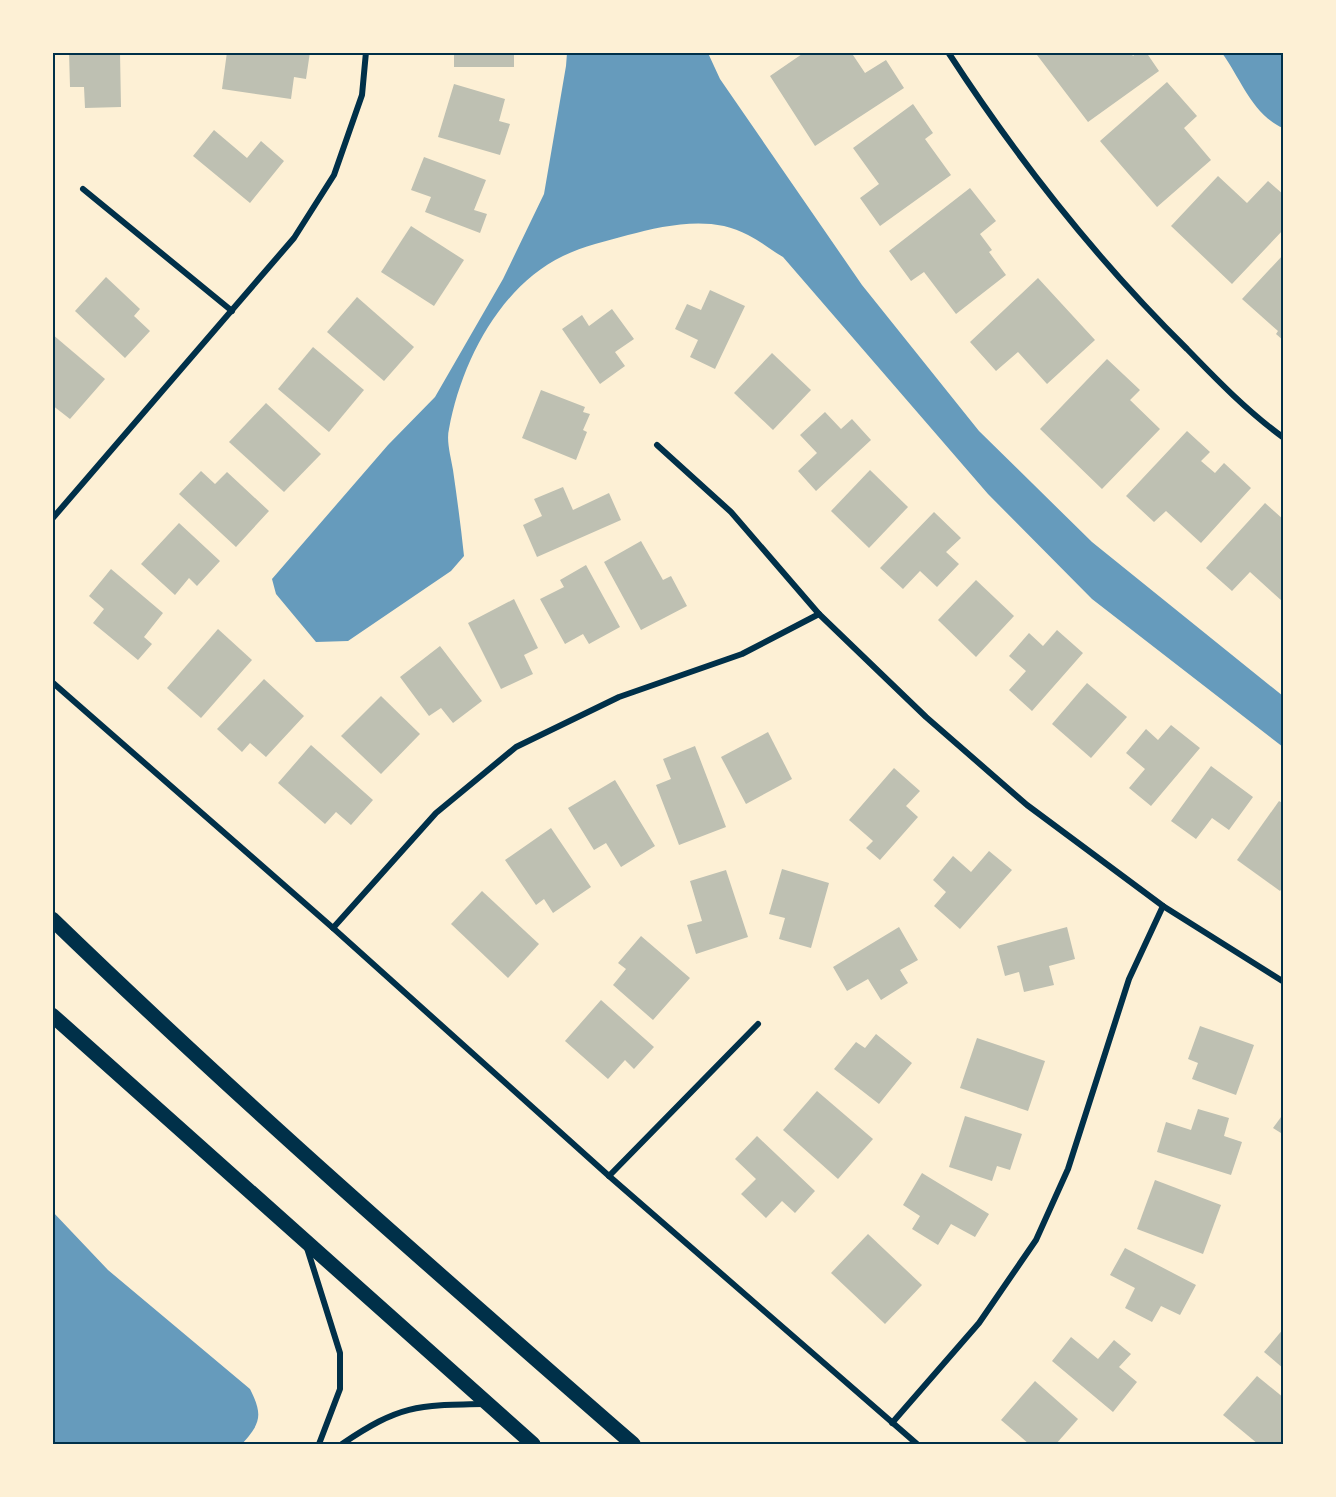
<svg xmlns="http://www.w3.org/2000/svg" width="1336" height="1497" viewBox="0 0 1336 1497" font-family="'Nunito Sans',sans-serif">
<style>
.water{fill:#669bbc}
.building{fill:#bec0b2}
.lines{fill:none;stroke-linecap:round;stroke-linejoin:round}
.minor{stroke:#003049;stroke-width:6}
.primary{stroke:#003049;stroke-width:15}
.neatline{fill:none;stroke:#003049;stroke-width:2}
</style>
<rect width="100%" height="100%" fill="#fdf0d5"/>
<g class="water">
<path d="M567 53H708L720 79 862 285 979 431 1092 542 1283 696V747L1092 599 988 494 783 257C771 250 760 241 748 235 712 215 666 225 628 235 606 241 584 246 563 256 500 286 461 363 449 429 446 441 451 457 453 470 457 498 461 527 464 556L451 571 348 641 316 642 276 594 272 579 388 445 435 397 503 279 544 194 566 66Z"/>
<path d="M1222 53H1283V128C1252 114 1241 79 1222 53Z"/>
<path d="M52 1211 108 1270 250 1389C263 1415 261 1423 242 1444H53Z"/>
</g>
<g class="building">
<polygon points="69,52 120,52 121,107 85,108 84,87 70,87"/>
<polygon points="227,52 310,52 306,79 294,77 291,99 222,89"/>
<rect x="454" y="52" width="60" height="15"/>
<polygon points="805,52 851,52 865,73 886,60 904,88 815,146 770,76"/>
<polygon points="1040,52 1130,52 1133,56 1138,52 1146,52 1159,71 1088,122 1037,55"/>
<polygon points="1167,82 1197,116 1184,128 1211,160 1157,207 1100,141"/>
<polygon points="454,84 505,99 499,121 510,124 500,155 438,137"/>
<polygon points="913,104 933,133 925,139 951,175 880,226 860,198 879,184 853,148"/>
<polygon points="214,130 247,158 261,141 284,161 250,203 193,156"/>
<polygon points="424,157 486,180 474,210 487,214 480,233 425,212 431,197 411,190"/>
<polygon points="1218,176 1247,203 1268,181 1284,195 1284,229 1232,284 1171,226"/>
<polygon points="970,188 996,221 980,234 992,250 989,252 1006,275 956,314 924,272 911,281 889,251"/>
<polygon points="411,226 464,260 434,306 381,272"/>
<polygon points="1284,254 1284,341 1276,334 1278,331 1242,299"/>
<polygon points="106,277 140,309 134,316 150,331 125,358 75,311"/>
<polygon points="1038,278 1095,340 1047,384 1018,352 996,371 970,342"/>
<polygon points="710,290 745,306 715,369 690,357 698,340 675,329 687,304 701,310"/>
<polygon points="357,297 414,347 384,381 327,332"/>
<polygon points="612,309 634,339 615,352 625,366 600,384 562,329 582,315 589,326"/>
<polygon points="52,334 105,379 70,419 52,405"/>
<polygon points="313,347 364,390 329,432 278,389"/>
<polygon points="772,353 811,390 773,430 734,393"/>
<polygon points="1107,359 1140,390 1130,400 1160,429 1102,489 1040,429"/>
<polygon points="541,390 585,407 583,412 590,414 583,430 587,432 576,460 522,438"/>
<polygon points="266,403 321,454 284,492 229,442"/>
<polygon points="825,412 841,429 852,419 871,440 816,491 798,471 817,453 800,435"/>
<polygon points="1187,431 1210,452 1201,461 1215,473 1224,463 1251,488 1201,543 1166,511 1154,522 1126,496"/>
<polygon points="870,470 908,507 869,548 831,511"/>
<polygon points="201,471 215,484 227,472 269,511 236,547 179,494"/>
<polygon points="563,487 573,510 609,493 621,520 537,557 523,525 542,516 534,499"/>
<polygon points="1265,503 1284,520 1282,601 1250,572 1232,591 1206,568"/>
<polygon points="934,512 961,538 946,552 959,564 937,587 920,571 903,589 880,568"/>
<polygon points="179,523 220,561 197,586 189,578 175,595 141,564"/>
<polygon points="641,541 663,580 671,576 687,606 641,630 604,562"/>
<polygon points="586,565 620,627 589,644 583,634 565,644 540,599 564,587 560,580"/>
<polygon points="111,569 163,613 144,637 152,644 138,660 93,623 104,609 89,596"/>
<polygon points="976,580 1014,616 976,657 938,620"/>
<polygon points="514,599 538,648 524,655 533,674 501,689 468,623"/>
<polygon points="218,629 252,660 201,718 167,688"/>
<polygon points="1057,630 1083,653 1032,711 1009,690 1026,671 1009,656 1029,633 1043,646"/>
<polygon points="440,646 482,701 453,723 441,708 429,716 400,677"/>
<polygon points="264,679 304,716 266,757 250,743 242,752 217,729"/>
<polygon points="1087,683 1127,717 1091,758 1052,724"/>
<polygon points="381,696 420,734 381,774 341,736"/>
<polygon points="1171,725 1200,748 1151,806 1129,788 1145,769 1126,753 1146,729 1158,740"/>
<polygon points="768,732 792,779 746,804 721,757"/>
<polygon points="311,745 373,800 351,825 336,812 325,824 278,783"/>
<polygon points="695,746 726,827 679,845 656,785 671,779 663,759"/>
<polygon points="1211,766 1253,797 1229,830 1212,818 1196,839 1171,821"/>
<polygon points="894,768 920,791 906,806 918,817 880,860 866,848 873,841 849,820"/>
<polygon points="615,780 655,846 621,867 606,843 594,850 568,808"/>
<polygon points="1279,801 1284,804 1284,886 1280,891 1237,860"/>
<polygon points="551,828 591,887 553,913 544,899 536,905 505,860"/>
<polygon points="989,851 1012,870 960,929 934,906 946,892 933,880 953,856 971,872"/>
<polygon points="782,869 829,883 811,948 779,939 785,918 769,914"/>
<polygon points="726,870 748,937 696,954 687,925 702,921 690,881"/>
<polygon points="482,891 539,944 508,978 451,924"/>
<polygon points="899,927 918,960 900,970 908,983 881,1000 868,979 847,991 833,967"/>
<polygon points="1067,927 1075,959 1049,966 1054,985 1024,992 1019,972 1005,976 997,946"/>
<polygon points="641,936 690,978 653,1020 613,985 626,969 618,963"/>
<polygon points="601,1000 654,1047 634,1069 625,1060 608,1079 565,1041"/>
<polygon points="1200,1026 1254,1045 1236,1095 1192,1079 1198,1063 1188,1059"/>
<polygon points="876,1034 912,1063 879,1104 834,1069 856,1042 865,1048"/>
<polygon points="977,1038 1045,1061 1028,1111 960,1088"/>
<polygon points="817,1091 873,1139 838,1179 783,1130"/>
<polygon points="1198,1109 1229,1118 1224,1136 1242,1142 1231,1175 1157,1152 1166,1122 1191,1130"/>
<polygon points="1284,1113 1284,1135 1273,1128"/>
<polygon points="965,1116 1022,1134 1010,1170 997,1166 992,1181 949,1167"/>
<polygon points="757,1136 815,1191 795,1213 782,1201 766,1218 741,1194 756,1179 735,1159"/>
<polygon points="922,1173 989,1214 975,1237 951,1224 938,1245 912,1229 920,1216 903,1205"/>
<polygon points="1155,1180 1221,1205 1203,1254 1137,1229"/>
<polygon points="868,1234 922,1285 885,1324 831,1273"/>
<polygon points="1125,1248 1196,1285 1180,1315 1161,1306 1152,1322 1125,1308 1135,1288 1110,1275"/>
<polygon points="1284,1328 1284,1369 1264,1352"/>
<polygon points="1071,1337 1098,1359 1114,1340 1131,1354 1119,1367 1137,1382 1113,1412 1052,1361"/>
<polygon points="1257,1376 1284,1398 1284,1444 1258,1444 1223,1415"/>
<polygon points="1035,1381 1078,1419 1056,1444 1029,1444 1001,1420"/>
</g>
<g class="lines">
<g class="minor">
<path d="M948 52C1018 160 1096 259 1187 349 1218 381 1248 412 1284 438"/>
<polyline points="83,189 232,311"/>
<polyline points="657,445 731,512 819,614 926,717 1027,805 1163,906 1284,982"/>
<polyline points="52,519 294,238 334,175 362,95 366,52"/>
<polyline points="52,682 333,928 609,1176 917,1444"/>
<polyline points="333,928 436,813 516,747 619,697 742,654 819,614"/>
<polyline points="609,1176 758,1024"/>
<polyline points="307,1248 340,1353 340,1389 319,1444"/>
<polyline points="892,1423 979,1323 1036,1240 1068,1169 1129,979 1163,906"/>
<path d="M342 1444C400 1405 416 1405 485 1404"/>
</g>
<g class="primary">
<path d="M52 919C240 1101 437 1273 633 1444"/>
<polyline points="52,1015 533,1444"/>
</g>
</g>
<rect width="1336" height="1497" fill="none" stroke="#fdf0d5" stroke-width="108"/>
<rect x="54" y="54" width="1228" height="1389" class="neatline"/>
</svg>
